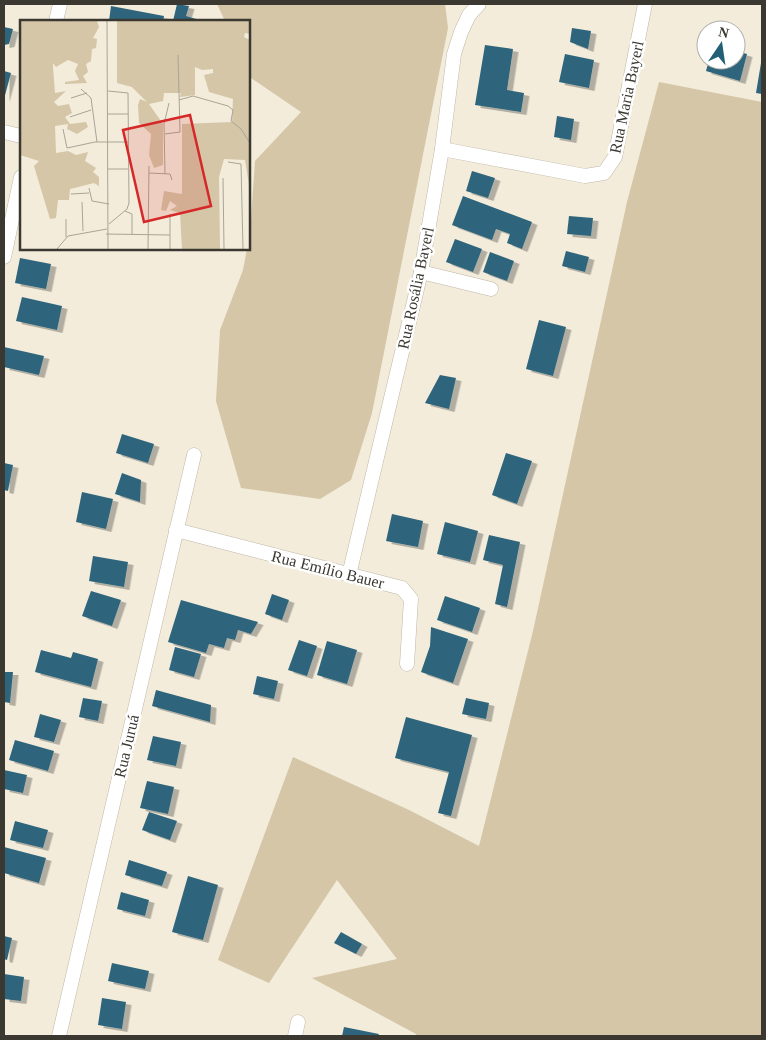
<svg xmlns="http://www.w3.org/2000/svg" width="766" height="1040" viewBox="0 0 766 1040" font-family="'Times New Roman',serif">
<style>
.green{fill:#d4c6a6}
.building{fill:#2f657b;filter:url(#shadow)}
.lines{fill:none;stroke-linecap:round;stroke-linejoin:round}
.minor-casing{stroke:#bfb8a8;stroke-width:15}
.minor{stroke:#fff;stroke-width:14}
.labels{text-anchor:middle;stroke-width:5;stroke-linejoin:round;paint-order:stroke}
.street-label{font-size:16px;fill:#3b3831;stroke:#fff}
.inset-road{fill:none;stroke:#a9a497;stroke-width:1}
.view{fill:#d62828;fill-opacity:0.15;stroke:#d62828;stroke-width:2.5}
.inset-edge{fill:none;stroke:#3b3831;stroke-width:2.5}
</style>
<defs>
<filter id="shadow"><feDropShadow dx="5.5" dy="3" stdDeviation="0" flood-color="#0004"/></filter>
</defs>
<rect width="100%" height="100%" fill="#f3ecdb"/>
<g class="green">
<polygon points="217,4 445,4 448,28 372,413 351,480 320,499 241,488 216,401 220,330 243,270 247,249 249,249 255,161 301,112 251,78 249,72 249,21 225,21"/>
<polygon points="659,82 762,102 762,1036 416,1036 416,1034 312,978 397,959 337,880 269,983 218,960 293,757 409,810 479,846 533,631 627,202"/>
</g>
<g class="building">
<polygon points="177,4 189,6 186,16 203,21 173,21"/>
<polygon points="111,6 164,16 163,21 109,21"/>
<polygon points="4,27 13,29 9,44 4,45"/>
<polygon points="572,28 591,31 588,49 570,42"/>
<polygon points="485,45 513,49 507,90 524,93 521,112 475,105"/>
<polygon points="736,51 747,54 740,81 706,71 709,60 736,60"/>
<polygon points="565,54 594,60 589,88 559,82"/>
<polygon points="761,63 762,63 762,94 756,93"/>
<polygon points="4,71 11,73 4,99"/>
<polygon points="557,116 574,119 571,140 554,137"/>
<polygon points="472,171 495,178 488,198 466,191"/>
<polygon points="463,196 532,222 522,249 507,243 510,234 496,229 492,240 452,225"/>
<polygon points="569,216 593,218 591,236 567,234"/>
<polygon points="455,239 482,249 473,272 446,262"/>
<polygon points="566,251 589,257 585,272 562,266"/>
<polygon points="490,252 514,261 507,281 483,272"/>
<polygon points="20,258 51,264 46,289 15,283"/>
<polygon points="22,297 62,306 57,330 16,321"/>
<polygon points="539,320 566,327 553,376 526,369"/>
<polygon points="4,347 44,356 39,375 4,367"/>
<polygon points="440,375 456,378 449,409 425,403"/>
<polygon points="122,434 154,444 148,463 116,453"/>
<polygon points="506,453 532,461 517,504 492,495"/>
<polygon points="4,463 13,465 8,491 4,490"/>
<polygon points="122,473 141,480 140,502 115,494"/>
<polygon points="82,492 113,499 106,529 76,522"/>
<polygon points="392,514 423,521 418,547 386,541"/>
<polygon points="445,522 478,531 470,562 437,554"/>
<polygon points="489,535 520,542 507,607 495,604 503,565 483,560"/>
<polygon points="93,556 128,562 124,587 89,581"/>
<polygon points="91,591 121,600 112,626 82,616"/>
<polygon points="272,594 289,600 282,620 265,614"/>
<polygon points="445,596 480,608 472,632 437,620"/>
<polygon points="181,600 258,622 251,634 238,630 235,640 227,638 224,648 209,644 206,653 168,642"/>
<polygon points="431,627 468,639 453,683 421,672 430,646"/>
<polygon points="299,640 317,646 307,676 288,670"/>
<polygon points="327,641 357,650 347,684 317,675"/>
<polygon points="175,647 201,654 194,677 169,670"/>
<polygon points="41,650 71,658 73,652 98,659 91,687 35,672"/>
<polygon points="4,672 13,672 10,703 4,702"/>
<polygon points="257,676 278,681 274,699 253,694"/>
<polygon points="156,690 211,705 210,722 152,706"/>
<polygon points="83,698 102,701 98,721 79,717"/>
<polygon points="466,698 489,703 486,719 462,714"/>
<polygon points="40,714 61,720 54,742 34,737"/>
<polygon points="406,717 472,735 451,816 438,813 449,772 395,758"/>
<polygon points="153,736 181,742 176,766 147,760"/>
<polygon points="15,740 54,751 48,771 9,760"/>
<polygon points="4,770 27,775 23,793 4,789"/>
<polygon points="147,781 174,787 168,814 140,808"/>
<polygon points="149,812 177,821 170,840 142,830"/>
<polygon points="15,821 48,830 43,848 10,840"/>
<polygon points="4,847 46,858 39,883 4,873"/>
<polygon points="129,860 167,872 162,886 125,875"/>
<polygon points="188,876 218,885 203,940 172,932"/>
<polygon points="121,892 149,900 145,916 117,909"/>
<polygon points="341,932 362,944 356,954 334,943"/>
<polygon points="4,936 12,938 7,960 4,959"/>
<polygon points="112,963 149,971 145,989 108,981"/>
<polygon points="4,974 24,977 21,1001 4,999"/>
<polygon points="102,998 126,1002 122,1029 98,1025"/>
<polygon points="344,1027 379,1034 378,1036 342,1036"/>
</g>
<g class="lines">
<g class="minor-casing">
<g id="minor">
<polyline points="56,21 60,4"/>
<polyline points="4,132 21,136"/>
<polyline points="442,149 585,176 604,173 615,157 645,4"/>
<polyline points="4,257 21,177"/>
<polyline points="421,272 491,289"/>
<polyline points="176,530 402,588 411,599 407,664"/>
<polyline points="349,575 421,272 442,149 454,54 461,32 469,15 479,4"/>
<polyline points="59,1036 194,455"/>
<polyline points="295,1036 298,1022"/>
</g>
</g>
<use href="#minor" class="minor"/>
</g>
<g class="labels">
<g class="street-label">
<text transform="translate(626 97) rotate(-78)" y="6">Rua Maria Bayerl</text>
<text transform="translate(415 288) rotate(-78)" y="6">Rua Rosália Bayerl</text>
<text transform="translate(328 569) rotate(14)" y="6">Rua Emílio Bauer</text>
<text transform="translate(126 746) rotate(-77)" y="6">Rua Juruá</text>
</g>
</g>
<g transform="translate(20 20)">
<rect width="230" height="230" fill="#f3ecdb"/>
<path d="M0 1H77L79 7 73 18 77 19 76 28 72 29 71 41 66 44 68 52 63 56 67 63 45 64V62L59 60 55 51 58 44 48 40 36 47 33 43V47L35 73 46 71 34 82 38 86 49 84 52 93 45 97 50 104 66 102 68 107 57 114 47 109 48 104 35 106 36 133 48 131 56 135 68 132 65 141 76 148 73 152 79 157V166L74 163 50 169 49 180H38L36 198 30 199 14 146 19 141 0 135ZM97 1H230V14L225 13 224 17 230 20V171L225 140 204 139 199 157 200 229H162L160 193 150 190 157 186 150 181 146 191 141 190 144 171 162 174V104L212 102 213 79 189 72 184 55 193 53V49L182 50 175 47V75L160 77 161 73H144L143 81 129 84 143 104V145L134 148 129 135 131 114 119 103 118 85 120 79 127 82 112 67 97 63Z" fill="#d4c6a6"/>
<path class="inset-road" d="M87 1 88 229M61 69 71 78 77 122M88 71 108 73 109 183 107 189 89 204M51 78 67 73M159 80 173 76 208 86 213 90 211 101 221 109 230 123M88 94H108M50 97 71 90M43 109 47 128 75 122H108M145 114 160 112 158 35M208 142 221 144 223 229M88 149H108M129 153 150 154 152 160M145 154 144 104 149 83M203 158 204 229M69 168 72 181 89 184M51 174 69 173M62 182 63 211M105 191 112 194V214M46 199V217M86 214 150 215M37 229 48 216 87 209M128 229 129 146M150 229V194"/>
<path class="view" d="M170 95 191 186 124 202 103 110Z"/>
<rect width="230" height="230" class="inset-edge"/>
</g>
<rect width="766" height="1040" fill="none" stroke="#3b3831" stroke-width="10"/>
<g transform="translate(721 45) rotate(13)"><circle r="24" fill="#ffffff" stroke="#b1afad"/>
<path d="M0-4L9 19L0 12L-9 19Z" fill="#236077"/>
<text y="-8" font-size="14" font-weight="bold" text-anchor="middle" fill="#3b3831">N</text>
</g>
</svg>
